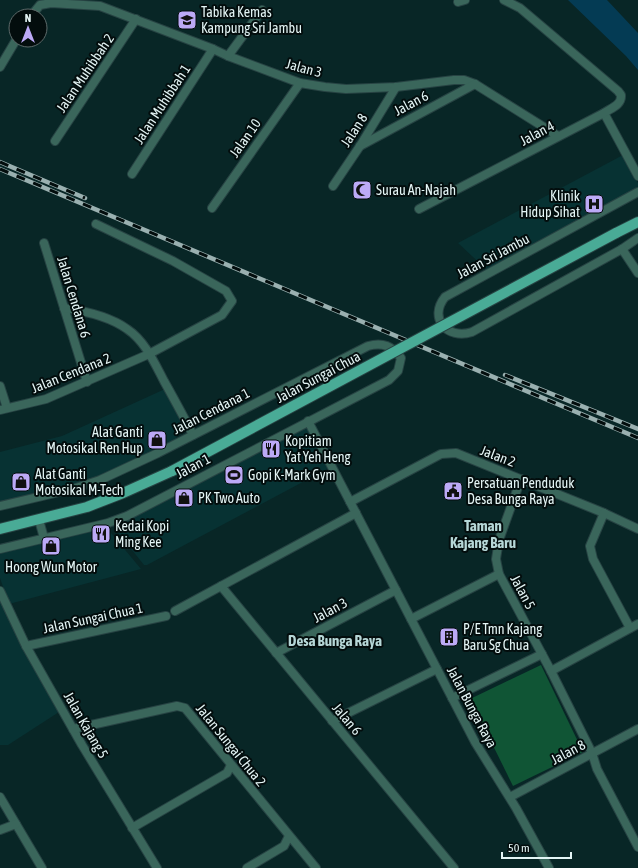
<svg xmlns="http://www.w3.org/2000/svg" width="638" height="868" viewBox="0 0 638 868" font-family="'Asap Condensed',sans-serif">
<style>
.built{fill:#073233}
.green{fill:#105535}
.water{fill:#043b54}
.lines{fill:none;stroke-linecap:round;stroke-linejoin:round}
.minor-casing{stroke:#274343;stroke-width:10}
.primary-casing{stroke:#274343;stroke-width:12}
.minor{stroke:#3a665b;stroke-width:8}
.primary{stroke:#49ab96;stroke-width:10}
.rail-casing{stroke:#9ab0b0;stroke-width:4.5}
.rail{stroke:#030d0d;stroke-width:3;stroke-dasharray:9;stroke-linecap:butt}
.primary-bridge-casing{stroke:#274343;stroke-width:12;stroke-linecap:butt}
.primary-bridge{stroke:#49ab96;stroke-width:10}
.labels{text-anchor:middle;stroke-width:4;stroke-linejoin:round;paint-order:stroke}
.poi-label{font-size:14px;fill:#e4f5f5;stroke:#030d0d;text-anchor:start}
.street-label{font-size:14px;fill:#e4f5f5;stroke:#030d0d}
.neighbourhood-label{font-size:15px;font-weight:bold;fill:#b6d7d7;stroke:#030d0d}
</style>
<rect width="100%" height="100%" fill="#082626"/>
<g class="built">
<polygon points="623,155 638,183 638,188 487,270 458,243"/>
<polygon points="165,389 181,419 176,440 99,476 70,487 0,502 0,452 62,436"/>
<polygon points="307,425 329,468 147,565 144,565 112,525"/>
<polygon points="106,527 141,569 9,604 0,578 0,553"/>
<polygon points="0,600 59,712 8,745 0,745"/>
</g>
<polygon class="green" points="541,665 583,752 513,786 470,699"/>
<polygon class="water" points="568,0 607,0 638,33 638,70 626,56"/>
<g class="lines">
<g class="minor-casing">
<g id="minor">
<polyline points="458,2 465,0"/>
<polyline points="31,16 40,5 51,3 100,6 213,49 228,56 300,83 325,87 346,89 396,87 454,80 464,80 475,84 558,136"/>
<polyline points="228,56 262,10"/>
<polyline points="0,67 16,40"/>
<polyline points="604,113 638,176"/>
<polyline points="55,141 136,19"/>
<polyline points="360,146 475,84"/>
<polyline points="132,174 213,49"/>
<polyline points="333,186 360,146 396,87"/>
<path d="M638 192 445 297C428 318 447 340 472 332L622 249 638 238"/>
<polyline points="212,208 300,83"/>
<path d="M419 209 604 113C611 108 622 105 621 95L618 91 520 8 504 0"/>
<polyline points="44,243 87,382"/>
<polyline points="622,249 638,273"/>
<path d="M64 308C85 311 109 316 127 329 145 341 154 362 164 381 174 399 184 417 193 435"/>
<polyline points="0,386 7,408"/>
<polyline points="0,410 46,399 149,354 222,315 232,301 226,291 173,261 96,224"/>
<polyline points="308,421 475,742 516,808 549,868"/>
<polyline points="521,479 499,540 496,559 499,574 551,671 592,753 597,769 638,847"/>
<polyline points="350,502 441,454 456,453 604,513 638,529"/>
<path d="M0 506 76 488 100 480 158 453 368 346C383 342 392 346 401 358L398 371 389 380 127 516 108 523 0 549"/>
<polyline points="604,513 590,546 593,559 630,628"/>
<polyline points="39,520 44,538"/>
<polyline points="221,586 454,868"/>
<polyline points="0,591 26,646 82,745 157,868"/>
<polyline points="175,611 356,513"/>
<polyline points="411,619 499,574"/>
<polyline points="26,646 166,616"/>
<polyline points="276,653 396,590"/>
<polyline points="551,671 638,624"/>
<polyline points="452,698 542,654"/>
<polyline points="332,721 437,669"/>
<polyline points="73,729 177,706 185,708 316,868"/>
<polyline points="0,797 42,868"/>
<polyline points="510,797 638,729"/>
<polyline points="132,828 227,773 231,765"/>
<polyline points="0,830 16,824"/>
<polyline points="247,868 284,846 289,836"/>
</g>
</g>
<g class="primary-casing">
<g id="primary">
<polyline points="616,233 638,222"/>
<polyline points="0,529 87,507 123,493 172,471"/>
</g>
</g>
<use href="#minor" class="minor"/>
<use href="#primary" class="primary"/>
<g class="rail-casing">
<g id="rail">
<polyline points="0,162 85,198"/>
<polyline points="0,169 638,438"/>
<polyline points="505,375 638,429"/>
</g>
</g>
<use href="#rail" class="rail"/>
<g class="primary-bridge-casing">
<polyline id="primary-bridge" points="172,471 616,233"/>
</g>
<use href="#primary-bridge" class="primary-bridge"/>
</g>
<defs>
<g id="school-square" transform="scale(1)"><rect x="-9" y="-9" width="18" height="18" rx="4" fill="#bcaaf6" stroke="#030d0d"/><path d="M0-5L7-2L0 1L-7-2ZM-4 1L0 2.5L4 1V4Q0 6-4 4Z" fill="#111"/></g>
<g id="mosque-square" transform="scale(1)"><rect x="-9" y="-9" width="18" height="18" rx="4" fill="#bcaaf6" stroke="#030d0d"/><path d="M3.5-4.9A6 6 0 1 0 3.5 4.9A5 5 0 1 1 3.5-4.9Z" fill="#111"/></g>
<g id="hospital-square" transform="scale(1)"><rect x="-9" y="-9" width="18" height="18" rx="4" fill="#bcaaf6" stroke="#030d0d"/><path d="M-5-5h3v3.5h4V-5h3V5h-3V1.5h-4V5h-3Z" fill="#111"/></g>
<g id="shop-square" transform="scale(1)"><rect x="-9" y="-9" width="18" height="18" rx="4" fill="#bcaaf6" stroke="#030d0d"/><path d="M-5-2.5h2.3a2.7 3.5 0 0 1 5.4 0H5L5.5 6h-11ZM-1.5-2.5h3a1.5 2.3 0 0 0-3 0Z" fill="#111"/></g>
<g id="restaurant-square" transform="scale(1)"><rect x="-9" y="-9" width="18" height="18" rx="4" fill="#bcaaf6" stroke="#030d0d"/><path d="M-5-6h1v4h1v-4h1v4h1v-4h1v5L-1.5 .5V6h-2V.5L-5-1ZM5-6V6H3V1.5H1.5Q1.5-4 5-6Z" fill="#111"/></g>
<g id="stadium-square" transform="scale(1)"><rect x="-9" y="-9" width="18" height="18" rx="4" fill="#bcaaf6" stroke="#030d0d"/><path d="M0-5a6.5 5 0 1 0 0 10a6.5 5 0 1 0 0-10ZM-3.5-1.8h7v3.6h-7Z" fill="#111"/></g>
<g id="civic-square" transform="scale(1)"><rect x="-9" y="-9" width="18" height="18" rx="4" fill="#bcaaf6" stroke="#030d0d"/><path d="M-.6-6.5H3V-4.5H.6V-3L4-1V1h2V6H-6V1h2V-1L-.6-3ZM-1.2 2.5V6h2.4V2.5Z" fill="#111"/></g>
<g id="building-square" transform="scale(1)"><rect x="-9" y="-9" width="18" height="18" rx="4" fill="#bcaaf6" stroke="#030d0d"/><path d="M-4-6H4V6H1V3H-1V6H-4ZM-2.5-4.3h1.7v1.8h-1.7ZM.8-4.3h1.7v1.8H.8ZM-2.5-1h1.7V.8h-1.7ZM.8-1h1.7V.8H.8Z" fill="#111"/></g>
</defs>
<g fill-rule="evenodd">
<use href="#school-square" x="187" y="20"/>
<use href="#mosque-square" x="362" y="190"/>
<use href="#hospital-square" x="594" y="204"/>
<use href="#shop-square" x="157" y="440"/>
<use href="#restaurant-square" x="271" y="449"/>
<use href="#stadium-square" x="234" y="475"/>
<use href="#shop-square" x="21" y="482"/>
<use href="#civic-square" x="453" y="491"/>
<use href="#shop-square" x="184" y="498"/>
<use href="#restaurant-square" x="101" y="534"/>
<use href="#shop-square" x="51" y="546"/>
<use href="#building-square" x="449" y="637"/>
</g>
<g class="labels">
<g class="poi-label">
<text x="201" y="17">Tabika Kemas<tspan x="201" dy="16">Kampung Sri Jambu</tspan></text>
<text x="376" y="195">Surau An-Najah</text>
<text x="580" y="201" text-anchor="end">Klinik<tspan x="580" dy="16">Hidup Sihat</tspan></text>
<text x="143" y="437" text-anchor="end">Alat Ganti<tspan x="143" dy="16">Motosikal Ren Hup</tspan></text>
<text x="285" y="446">Kopitiam<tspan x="285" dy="16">Yat Yeh Heng</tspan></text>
<text x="35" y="479">Alat Ganti<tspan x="35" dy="16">Motosikal M-Tech</tspan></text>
<text x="248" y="480">Gopi K-Mark Gym</text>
<text x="467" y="488">Persatuan Penduduk<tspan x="467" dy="16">Desa Bunga Raya</tspan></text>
<text x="198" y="503">PK Two Auto</text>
<text x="115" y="531">Kedai Kopi<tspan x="115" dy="16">Ming Kee</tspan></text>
<text x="51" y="572" text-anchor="middle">Hoong Wun Motor</text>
<text x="463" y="634">P/E Tmn Kajang<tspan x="463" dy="16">Baru Sg Chua</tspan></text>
</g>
<g class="street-label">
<text transform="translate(304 68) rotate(15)" y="5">Jalan 3</text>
<text transform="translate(85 73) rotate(-56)" y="5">Jalan Muhibbah 2</text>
<text transform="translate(411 103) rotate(-28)" y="5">Jalan 6</text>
<text transform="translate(162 104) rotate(-57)" y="5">Jalan Muhibbah 1</text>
<text transform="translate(354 130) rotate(-57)" y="5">Jalan 8</text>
<text transform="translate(537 133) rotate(-28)" y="5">Jalan 4</text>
<text transform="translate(245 138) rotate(-55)" y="5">Jalan 10</text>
<text transform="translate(493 256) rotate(-28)" y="5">Jalan Sri Jambu</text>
<text transform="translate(74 297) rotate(73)" y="5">Jalan Cendana 6</text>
<text transform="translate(71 373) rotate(-22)" y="5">Jalan Cendana 2</text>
<text transform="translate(318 377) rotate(-28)" y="5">Jalan Sungai Chua</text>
<text transform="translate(211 411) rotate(-27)" y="5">Jalan Cendana 1</text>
<text transform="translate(498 456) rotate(21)" y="5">Jalan 2</text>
<text transform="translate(193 466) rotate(-28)" y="5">Jalan 1</text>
<text transform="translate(523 592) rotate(62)" y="5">Jalan 5</text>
<text transform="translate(330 610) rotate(-28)" y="5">Jalan 3</text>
<text transform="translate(93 618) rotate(-12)" y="5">Jalan Sungai Chua 1</text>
<text transform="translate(472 707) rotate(62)" y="5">Jalan Bunga Raya</text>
<text transform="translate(347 719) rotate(50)" y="5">Jalan 6</text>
<text transform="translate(86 725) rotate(60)" y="5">Jalan Kajang 5</text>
<text transform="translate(231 745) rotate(51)" y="5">Jalan Sungai Chua 2</text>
<text transform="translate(568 752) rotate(-28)" y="5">Jalan 8</text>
</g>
<g class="neighbourhood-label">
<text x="483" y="531">Taman<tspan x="483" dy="17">Kajang Baru</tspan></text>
<text x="335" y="646">Desa Bunga Raya</text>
</g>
</g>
<g transform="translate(28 28)"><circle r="19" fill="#030d0d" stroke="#5d6a6a"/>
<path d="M0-3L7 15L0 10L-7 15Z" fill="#bcaaf6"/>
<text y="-6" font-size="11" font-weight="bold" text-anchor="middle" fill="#e4f5f5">N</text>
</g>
<path d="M502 852v6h69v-6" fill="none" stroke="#e4f5f5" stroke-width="2"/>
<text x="508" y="852" font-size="12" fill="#e4f5f5" stroke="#030d0d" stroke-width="3" paint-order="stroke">50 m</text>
</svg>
